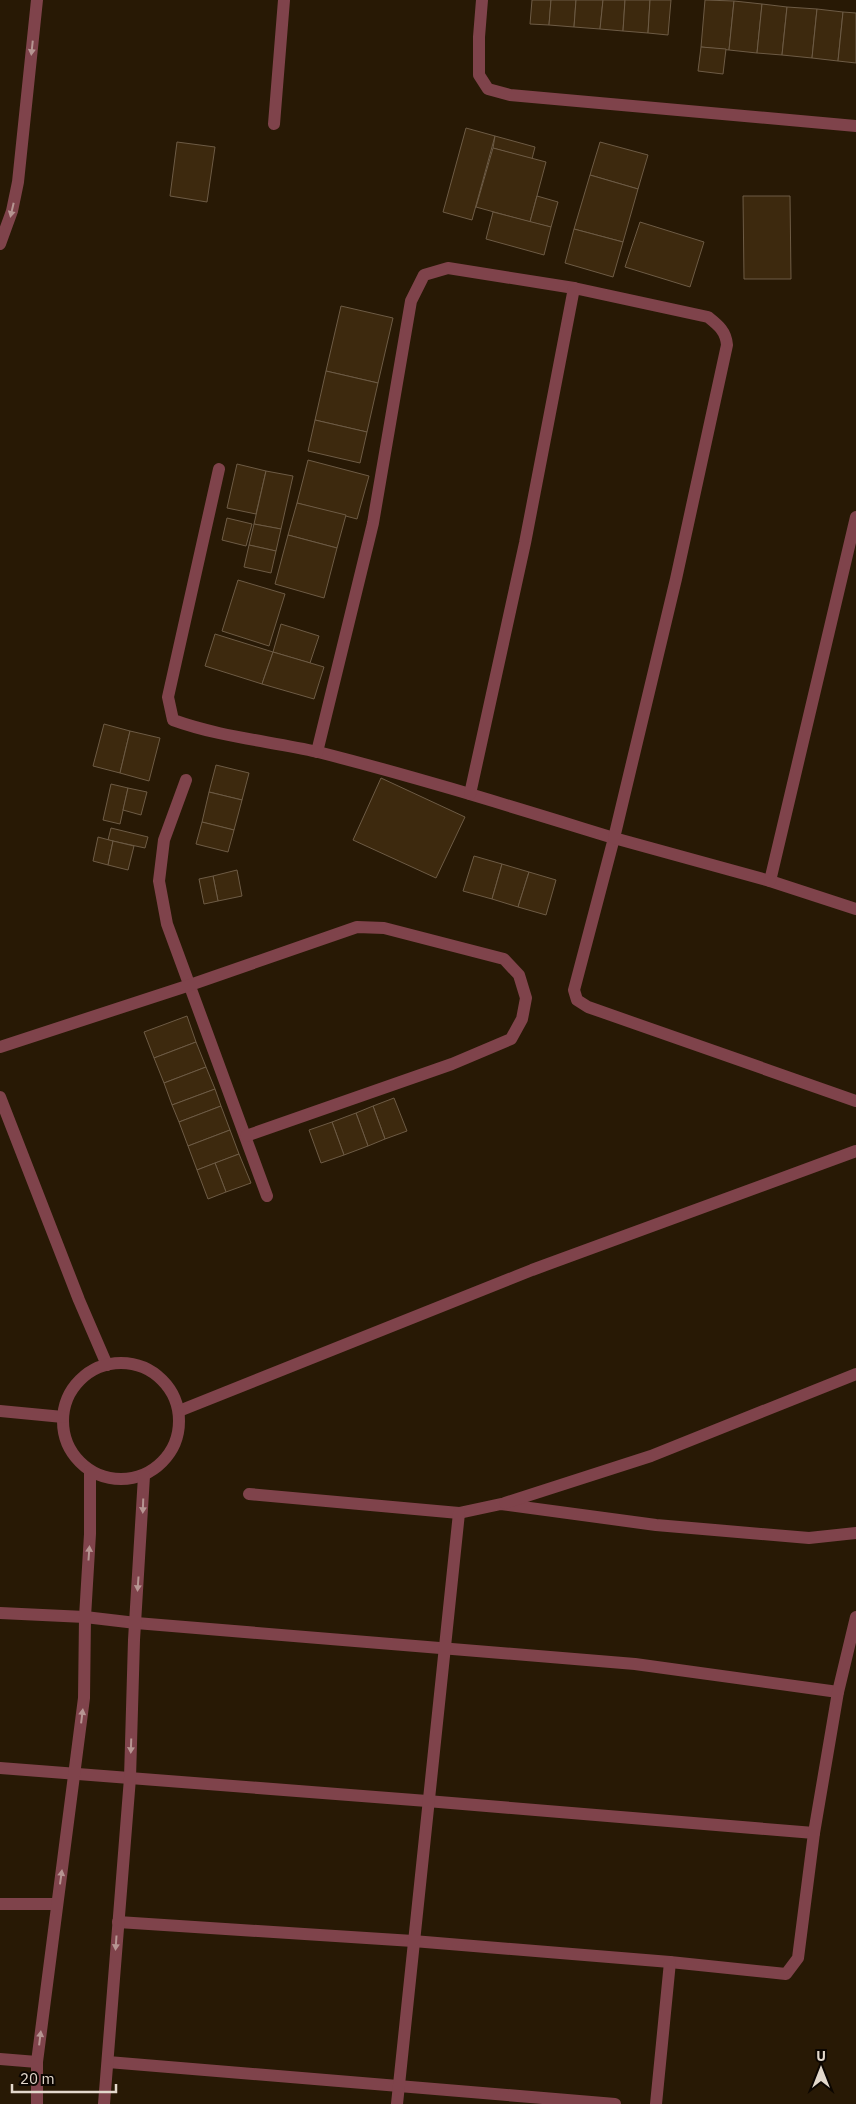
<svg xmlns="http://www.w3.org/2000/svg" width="856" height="2104" viewBox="0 0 856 2104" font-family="'IBM Plex Sans',sans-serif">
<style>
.building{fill:#3d290e;stroke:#6d5b45}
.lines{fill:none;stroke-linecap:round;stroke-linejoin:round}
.street{stroke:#7f434b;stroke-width:12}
.oneway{fill:#b69592}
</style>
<rect width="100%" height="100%" fill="#281905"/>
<g class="building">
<polygon points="532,0 551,0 549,25 530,24"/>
<polygon points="551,0 576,0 574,27 549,25"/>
<polygon points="576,0 603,0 600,29 574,27"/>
<polygon points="603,0 625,0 623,31 600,29"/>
<polygon points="625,0 650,0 648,33 623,31"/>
<polygon points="650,0 671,0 668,35 648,33"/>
<polygon points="705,0 734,1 729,50 701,47"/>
<polygon points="734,1 762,4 757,53 729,50"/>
<polygon points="762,4 787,7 782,55 757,53"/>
<polygon points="787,7 817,9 812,58 782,55"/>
<polygon points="817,9 843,12 838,61 812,58"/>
<polygon points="843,12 856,13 856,63 838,61"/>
<polygon points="701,47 726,49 723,74 698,71"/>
<polygon points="466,128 495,136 472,220 443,212"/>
<polygon points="495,136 535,147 532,159 493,148"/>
<polygon points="177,142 215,147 207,202 170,196"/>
<polygon points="600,142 648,155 638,189 590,175"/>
<polygon points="493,148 546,162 530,222 476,207"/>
<polygon points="590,175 638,189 623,242 574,229"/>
<polygon points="537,196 558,202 551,227 530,222"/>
<polygon points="743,196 790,196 791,279 744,279"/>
<polygon points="493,212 551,227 544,255 486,239"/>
<polygon points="640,222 704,242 690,287 625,267"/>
<polygon points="574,229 623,242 613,277 565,263"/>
<polygon points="341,306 393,318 378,383 326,371"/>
<polygon points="326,371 378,383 367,432 315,420"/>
<polygon points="315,420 367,432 360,463 308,451"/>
<polygon points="308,460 369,476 357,519 297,503"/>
<polygon points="237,464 266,471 256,514 227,508"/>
<polygon points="266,471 293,476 281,529 254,524"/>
<polygon points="297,503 346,515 337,548 288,535"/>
<polygon points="227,518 252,524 246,546 222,540"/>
<polygon points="254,524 281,529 276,551 249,545"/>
<polygon points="288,535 337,548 324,598 275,584"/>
<polygon points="249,545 276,551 271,573 244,567"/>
<polygon points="238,580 285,594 269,646 222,631"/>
<polygon points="281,624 319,636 310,663 273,652"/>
<polygon points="215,634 273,652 262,684 205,666"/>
<polygon points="273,652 324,667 314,699 262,684"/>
<polygon points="104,724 130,731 120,773 93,766"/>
<polygon points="130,731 160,738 149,781 120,773"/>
<polygon points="216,765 249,773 242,800 209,792"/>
<polygon points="381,778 465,817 436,878 353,840"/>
<polygon points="111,784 128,788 120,824 103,820"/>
<polygon points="128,788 147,792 141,815 123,810"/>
<polygon points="209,792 242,800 234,830 202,822"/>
<polygon points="202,822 234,830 228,852 196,844"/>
<polygon points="111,828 148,837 145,848 108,840"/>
<polygon points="98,837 113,841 108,865 93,861"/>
<polygon points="113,841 134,846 128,870 108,865"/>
<polygon points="474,856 502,864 492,899 463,891"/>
<polygon points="502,864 529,872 518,907 492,899"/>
<polygon points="237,870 242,896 218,901 213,876"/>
<polygon points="529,872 556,880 546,915 518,907"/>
<polygon points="213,876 218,901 204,904 199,879"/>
<polygon points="187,1016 196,1042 154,1058 144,1032"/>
<polygon points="196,1042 206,1067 164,1083 154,1058"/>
<polygon points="206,1067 215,1089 172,1105 164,1083"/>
<polygon points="215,1089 221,1106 179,1122 172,1105"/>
<polygon points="394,1098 407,1131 385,1139 373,1106"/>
<polygon points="221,1106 230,1130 188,1146 179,1122"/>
<polygon points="373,1106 385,1139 368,1146 356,1113"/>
<polygon points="356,1113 368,1146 344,1155 332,1122"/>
<polygon points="332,1122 344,1155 321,1163 309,1130"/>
<polygon points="230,1130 239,1154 197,1170 188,1146"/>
<polygon points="239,1154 251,1183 226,1192 215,1163"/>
<polygon points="215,1163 226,1192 208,1199 197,1170"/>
</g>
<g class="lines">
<g class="street">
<polyline points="482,0 479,37 479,75 488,89 510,95 856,126"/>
<polyline points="274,124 284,0"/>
<polyline points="0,244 12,211 18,182 37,0"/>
<path d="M219 469 168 697 173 720C220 737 269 741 318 752 417 777 516 808 614 838L574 990 577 1000 588 1007 856 1101"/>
<polyline points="317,752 373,523 411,301 424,275 448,268 574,288"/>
<polyline points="186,780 164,840 159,881 167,924 267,1196"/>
<path d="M470 794 525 543 574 288 708 317C718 325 726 331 727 345L676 579 614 838 770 881 856 909"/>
<polyline points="770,881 856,517"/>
<polyline points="0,1047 190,985 357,927 384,928 504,959 519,975 526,998 522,1019 511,1039 452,1064 246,1136"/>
<polyline points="0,1097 79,1300 107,1365"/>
<circle cx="121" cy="1421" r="58"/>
<polyline points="0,1411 63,1417"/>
<polyline points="179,1411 532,1270 856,1151"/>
<polyline points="249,1494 459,1513 501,1504 656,1525 809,1538 856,1533"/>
<polyline points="505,1503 651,1456 856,1374"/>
<polyline points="0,1613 85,1617 136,1623 635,1664 838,1692"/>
<polyline points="0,1768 427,1801 814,1833"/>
<polyline points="0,1904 57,1904"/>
<polyline points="118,1922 413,1941 670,1962 786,1974 798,1958 814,1833 838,1692 856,1617"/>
<polyline points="0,2059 37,2062"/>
<polyline points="108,2062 615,2104"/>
<polyline points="37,2104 37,2062 84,1698 85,1617 90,1534 90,1471"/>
<polyline points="104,2104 130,1778 134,1640 144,1476"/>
<polyline points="397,2104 459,1513"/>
<polyline points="656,2104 670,1962"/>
</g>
</g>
<defs><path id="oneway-solid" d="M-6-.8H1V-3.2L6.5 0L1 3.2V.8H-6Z" transform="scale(1.25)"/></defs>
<g class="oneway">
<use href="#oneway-solid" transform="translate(32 48) rotate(96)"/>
<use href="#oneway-solid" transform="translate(12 210) rotate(103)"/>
<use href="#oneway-solid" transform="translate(143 1506) rotate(92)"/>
<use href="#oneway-solid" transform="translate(89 1553) rotate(-86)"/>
<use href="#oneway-solid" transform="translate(138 1584) rotate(94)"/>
<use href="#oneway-solid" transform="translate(82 1716) rotate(-83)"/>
<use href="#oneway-solid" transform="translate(131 1746) rotate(92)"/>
<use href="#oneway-solid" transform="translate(61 1877) rotate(-82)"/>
<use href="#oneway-solid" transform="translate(116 1943) rotate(94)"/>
<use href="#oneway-solid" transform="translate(40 2038) rotate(-83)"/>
</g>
<g transform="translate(821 2069)" stroke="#0c0601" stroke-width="4" paint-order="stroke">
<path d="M0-4L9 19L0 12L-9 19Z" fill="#e3d8cc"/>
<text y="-8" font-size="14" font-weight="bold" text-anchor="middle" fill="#e3d8cc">U</text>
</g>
<path d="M12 2084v8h104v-8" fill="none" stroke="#e3d8cc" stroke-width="2.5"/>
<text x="20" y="2084" font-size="15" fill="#e3d8cc" stroke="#0c0601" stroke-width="4" paint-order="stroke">20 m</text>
</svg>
